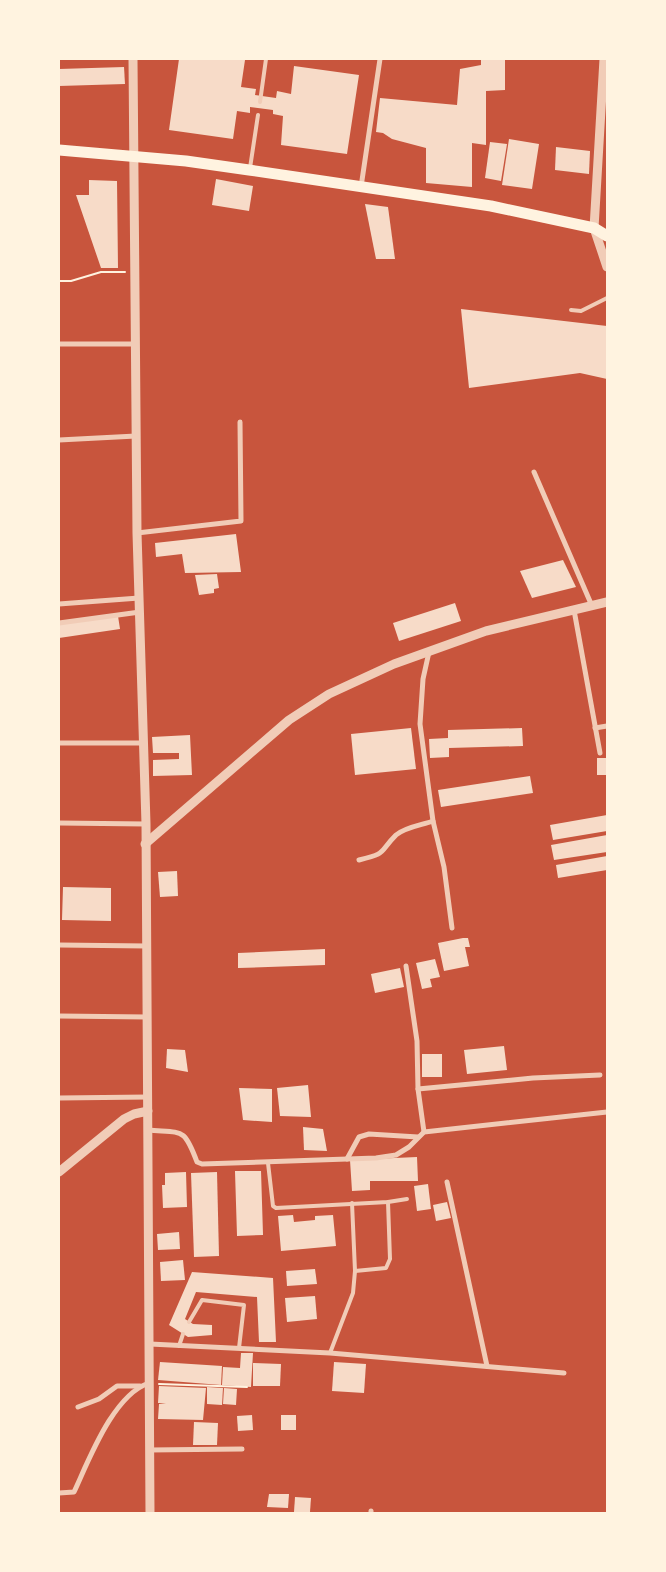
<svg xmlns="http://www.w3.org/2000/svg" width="666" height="1572" viewBox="0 0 666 1572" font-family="Spectral,serif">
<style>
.building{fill:#f7dbc8}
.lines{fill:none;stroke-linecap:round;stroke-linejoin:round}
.path{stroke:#fff3e0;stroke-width:2}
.service{stroke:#f1ccb7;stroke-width:4}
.minor{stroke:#f1ccb7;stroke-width:5}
.tertiary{stroke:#f1ccb7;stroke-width:9}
.primary{stroke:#fff3e0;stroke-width:11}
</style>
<rect width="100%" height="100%" fill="#c8553d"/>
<g class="building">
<polygon points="179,59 245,60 241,87 256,89 255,95 276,98 277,91 291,94 294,66 359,75 347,154 281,145 283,116 273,114 273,110 250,107 250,113 237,111 233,139 169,130"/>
<polygon points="481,59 505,59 505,90 486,91 486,145 472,143 472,187 426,183 426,148 392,139 383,133 376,132 380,98 457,105 460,69 481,65"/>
<polygon points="124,67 125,84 59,86 59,69"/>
<polygon points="509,139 539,144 532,189 502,185"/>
<polygon points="490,142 507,144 501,181 485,178"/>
<polygon points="556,147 590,151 589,174 555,170"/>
<polygon points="216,179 253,186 249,211 212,205"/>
<polygon points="89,180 117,181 118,268 101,268 76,195 89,195"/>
<polygon points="365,204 388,207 395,259 376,259"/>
<polygon points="461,309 607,326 607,379 580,373 469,388"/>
<polygon points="236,534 241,572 185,573 182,554 156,557 155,543"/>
<polygon points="563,560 576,587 532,598 520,571"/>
<polygon points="217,574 219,588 214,589 214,593 199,595 195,575"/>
<polygon points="455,603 461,621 399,641 393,623"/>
<polygon points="118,616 120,629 59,638 59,624"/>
<polygon points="411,728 416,769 355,775 351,734"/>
<polygon points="522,728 523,746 449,748 449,757 430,758 429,739 448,738 448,730"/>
<polygon points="190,735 192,775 153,776 153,760 179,759 179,753 153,753 152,737"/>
<rect x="597" y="758" width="10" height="17"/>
<polygon points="530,776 533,793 441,807 438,790"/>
<polygon points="607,815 607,831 553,840 550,825"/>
<polygon points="607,835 607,852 554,860 551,845"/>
<polygon points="607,856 607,870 558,878 556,865"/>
<polygon points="177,871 178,896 160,897 158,872"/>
<polygon points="63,887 111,888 111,921 62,920"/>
<polygon points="463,938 468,938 470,947 465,947 469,966 444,971 438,943"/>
<polygon points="325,949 325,965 238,968 238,953"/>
<polygon points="435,959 440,977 430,979 432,987 422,989 416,963"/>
<polygon points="400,968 404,987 375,993 371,974"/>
<polygon points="504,1046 507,1070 467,1074 464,1050"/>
<polygon points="167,1049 185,1050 188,1072 166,1068"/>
<rect x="422" y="1054" width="20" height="23"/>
<polygon points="308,1085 311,1117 280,1116 277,1088"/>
<polygon points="239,1088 272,1089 272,1122 243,1120"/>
<polygon points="303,1127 323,1129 327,1151 304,1150"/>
<polygon points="417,1157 418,1181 370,1181 370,1190 352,1191 350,1160"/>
<polygon points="235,1171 261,1171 263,1235 237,1236"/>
<polygon points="186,1172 187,1207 163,1208 162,1185 165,1185 165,1173"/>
<polygon points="217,1172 219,1256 194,1257 191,1173"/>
<polygon points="428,1184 431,1209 417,1211 414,1186"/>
<polygon points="447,1202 451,1218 436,1221 433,1205"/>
<polygon points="293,1215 294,1222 315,1220 315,1216 333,1215 336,1246 281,1251 278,1216"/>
<polygon points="179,1232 180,1249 158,1250 157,1234"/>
<polygon points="183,1260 185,1280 161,1281 160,1262"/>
<polygon points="315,1269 317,1284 287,1286 286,1271"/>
<polygon points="192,1272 273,1278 276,1342 259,1342 257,1297 196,1292 185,1319 193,1324 212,1325 212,1335 188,1337 169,1325"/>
<polygon points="315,1296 317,1319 287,1322 285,1298"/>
<polygon points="241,1353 253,1353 251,1387 222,1385 223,1367 240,1368"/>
<polygon points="160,1362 222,1366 221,1385 158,1380"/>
<polygon points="334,1362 366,1364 364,1393 332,1391"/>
<polygon points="253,1363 281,1364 280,1386 253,1386"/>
<polygon points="159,1386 206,1388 203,1420 158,1419 159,1404 166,1403 158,1403"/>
<polygon points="207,1387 223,1388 222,1405 207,1404"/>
<polygon points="224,1388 237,1389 236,1405 223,1404"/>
<polygon points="252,1415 253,1430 238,1431 237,1416"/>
<rect x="281" y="1415" width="15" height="15"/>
<polygon points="194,1422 218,1423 217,1445 193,1445"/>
<polygon points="269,1494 289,1494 288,1508 267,1507"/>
<polygon points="295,1497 311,1498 310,1512 294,1512"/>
</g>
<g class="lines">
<g class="path">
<polyline points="59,281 71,281 101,272 125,272"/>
<polyline points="159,1384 247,1387"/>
</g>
<g class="service">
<polyline points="260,102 266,59"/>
<polyline points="250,168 258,115"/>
<polyline points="571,310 581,311 607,298"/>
<polyline points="268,1163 273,1206 276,1208 388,1202 407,1199"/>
<polyline points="355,1271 386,1268 390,1259 388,1202"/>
<polyline points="189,1322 202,1300 244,1305 239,1348"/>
<polyline points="179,1346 183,1334"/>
<polyline points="330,1353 353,1293 355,1271 352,1203"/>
</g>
<g class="minor">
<polyline points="361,187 380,59"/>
<polyline points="59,344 135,344"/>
<polyline points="59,440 136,436"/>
<polyline points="534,472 592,606"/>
<polyline points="137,533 241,521 240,422"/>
<polyline points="59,604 139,598"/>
<polyline points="574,610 600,753"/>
<polyline points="59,623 140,612"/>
<polyline points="429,652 423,679 420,724 433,821 444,867 452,928"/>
<polyline points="595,728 607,726"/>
<polyline points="59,743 143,743"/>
<polyline points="59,823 146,824"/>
<path d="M359 860C388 853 378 853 396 835 405 827 422 825 433 821"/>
<polyline points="59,945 147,946"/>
<polyline points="406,966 417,1041 418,1089 424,1132"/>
<polyline points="59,1016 147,1017"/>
<polyline points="418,1089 533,1078 600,1075"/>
<polyline points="59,1098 148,1097"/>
<path d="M148 1130C183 1133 184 1127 197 1162L202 1164 376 1158 396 1155 409 1147 424 1132 607 1112"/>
<polyline points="347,1159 359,1137 369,1134 418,1137"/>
<polyline points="447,1182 487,1366"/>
<polyline points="150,1344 330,1353 564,1373"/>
<polyline points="78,1407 99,1399 117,1386 140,1386"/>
<polyline points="149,1450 242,1449"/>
<path d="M59 1493 74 1492C89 1460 113 1395 149 1383"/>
<polyline points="371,1513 371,1511"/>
</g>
<g class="tertiary">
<polyline points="133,59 137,533 146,824 150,1513"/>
<polyline points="604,59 594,228 607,267"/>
<polyline points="145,844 289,720 329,694 394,664 486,631 607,602"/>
<polyline points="59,1172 124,1119 134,1114 148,1111"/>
</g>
<polyline class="primary" points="59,150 186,161 249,170 491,206 594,228 607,236"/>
</g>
<rect width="666" height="1572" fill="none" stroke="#fff3e0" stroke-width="120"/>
</svg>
